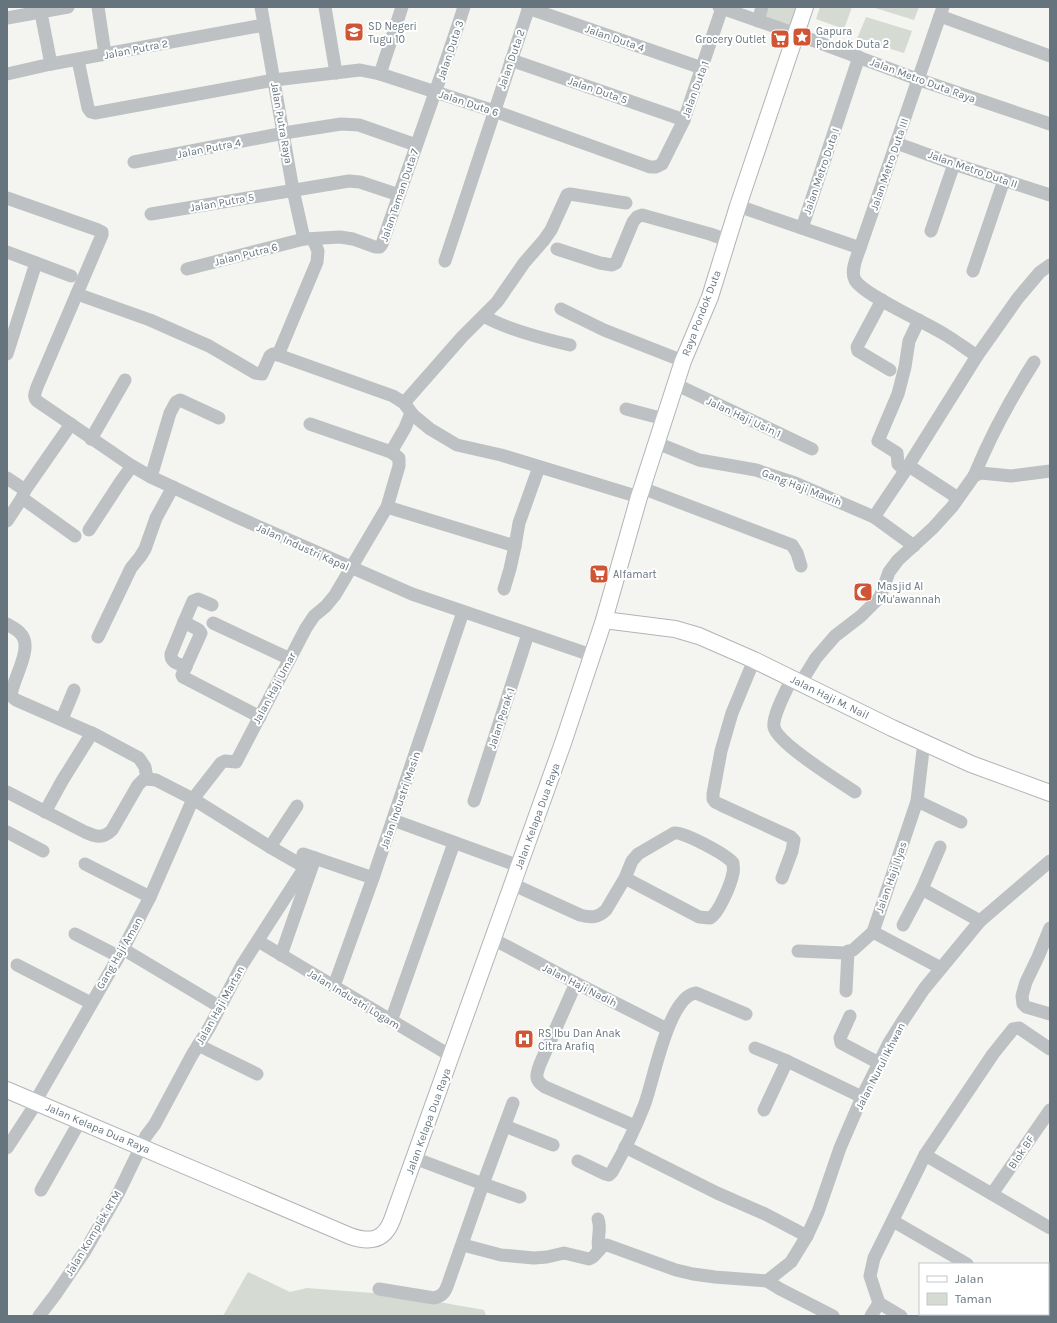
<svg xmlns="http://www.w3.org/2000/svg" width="1057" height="1323" viewBox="0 0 1057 1323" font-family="Karla,sans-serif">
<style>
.green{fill:#d5dad2}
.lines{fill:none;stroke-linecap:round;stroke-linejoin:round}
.major-casing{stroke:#b1b5b8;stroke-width:18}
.minor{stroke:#bdc1c4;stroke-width:13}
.major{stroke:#fff;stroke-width:16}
.labels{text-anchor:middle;stroke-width:4;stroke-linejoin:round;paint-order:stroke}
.poi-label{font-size:11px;fill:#66747e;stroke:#fff;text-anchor:start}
.street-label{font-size:11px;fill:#66747e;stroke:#fff}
</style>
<rect width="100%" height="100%" fill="#f4f4f0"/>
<g class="green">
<polygon points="769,7 800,7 793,28 765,18"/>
<polygon points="820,7 852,7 844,29 816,19"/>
<polygon points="872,7 919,7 914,20"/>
<polygon points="866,17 912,31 904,53 857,39"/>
<polygon points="248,1272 290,1292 307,1288 399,1295 484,1310 486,1316 223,1316"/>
</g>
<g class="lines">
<g class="major-casing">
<g id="major">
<polyline points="604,620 675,629 699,636 754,660 892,728 971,764 1050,793"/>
<path d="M7 1090 350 1236C370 1243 384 1241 392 1220L563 743 604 620 639 497 683 361 710 297 738 206 805 7"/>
</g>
</g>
<g class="minor">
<polyline points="98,7 105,54"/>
<polyline points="261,7 293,190 304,239"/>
<polyline points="325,7 336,73"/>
<polyline points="719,7 796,34 917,79 1050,124"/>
<path d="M943 7 860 248C857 257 850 271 855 280 863 295 927 323 944 334 956 341 966 349 977 356"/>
<polyline points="528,8 702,68"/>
<polyline points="41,13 51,64"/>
<polyline points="940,16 1050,56"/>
<polyline points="7,18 68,7"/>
<polyline points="758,21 762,7"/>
<polyline points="78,60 88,108 91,112 95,113 274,80 360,70 380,74 494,111 650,167 656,167 662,164 684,120 722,8"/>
<polyline points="511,60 684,120"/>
<polyline points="7,74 51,64 264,25"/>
<polyline points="380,74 402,7"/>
<polyline points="896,143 954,164 1050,195"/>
<polyline points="134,162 284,133 341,124 359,125 416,145"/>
<path d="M7 198 98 230 102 232V235L37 387C35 393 33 397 37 401L132 466 151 477 237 517 412 594 591 655"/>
<polyline points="738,206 860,248"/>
<polyline points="151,214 349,181 360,182 399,195"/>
<polyline points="802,228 859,57"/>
<polyline points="931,231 954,164"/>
<polyline points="557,249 600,263 612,265 616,263 633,222 637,217 642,215 710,234 727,240"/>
<polyline points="7,252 71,276"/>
<polyline points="445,261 529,7"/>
<path d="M187 269 304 239 340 237 353 239 375 247H380L382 244C409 165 438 87 464 7"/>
<polyline points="973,271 1004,180"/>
<polyline points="77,294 150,320 209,346 255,373 262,374 270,356 273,354 278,355 393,396 404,403 413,415 430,429 457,445 501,455 639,497"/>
<polyline points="882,300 857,347 858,351 890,370"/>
<polyline points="561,309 604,330 683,361"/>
<path d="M484 316C505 329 545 339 570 345"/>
<polyline points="7,354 36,263"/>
<polyline points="278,355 317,262 318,251 313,239"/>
<polyline points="675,384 812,449"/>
<polyline points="404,403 462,337 497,302 524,263 544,240 551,230 567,195 570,194 626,203"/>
<polyline points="626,409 664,419"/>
<polyline points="91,439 125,380"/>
<polyline points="657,443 699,460 756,470 795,483 874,517 914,546"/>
<polyline points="391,452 405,428 411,413"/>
<polyline points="909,466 958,498"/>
<polyline points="905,471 898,464 897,453 878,441 898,394 905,367 909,341 919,320"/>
<path d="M974 476C990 437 1011 398 1034 362"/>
<polyline points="151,477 170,413 176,402 180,400 219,418"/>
<polyline points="7,478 25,490"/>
<polyline points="642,488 792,545 797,553 801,566"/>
<polyline points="22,498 75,536"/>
<polyline points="387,507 515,546 519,523 539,467"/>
<polyline points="874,517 905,471 977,356 1018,298 1040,272 1050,265"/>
<polyline points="7,521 22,498 25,490 71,424"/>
<polyline points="89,530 121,481 132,466"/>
<polyline points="504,589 510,569 515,546"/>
<polyline points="212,605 198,599 193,601 184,622 199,630 201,633 182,675 183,677 260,717"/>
<path d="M184 622 171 654C170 663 180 664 186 667"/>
<polyline points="213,623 290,659"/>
<path d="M7 624C11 627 17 629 20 633 35 647 12 679 11 696L16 700 96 735 139 758 145 767 147 779"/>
<polyline points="98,637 131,568 140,557 145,549 156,518 173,487"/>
<polyline points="754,660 732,713 721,751 713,794 713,799 715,802 721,805 791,837 794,840 792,851 782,878"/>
<path d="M792 678C787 689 772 716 774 727 777 743 840 782 855 792"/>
<polyline points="801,682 816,658 835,636 861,616 880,597 889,572 898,560 933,528 952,507 974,476 981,473 1011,476 1050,471"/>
<polyline points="62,719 74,690"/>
<path d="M7 792 85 832C96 837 103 839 112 830L138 785 143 780 147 779 156 780 193 799 270 847 305 867 242 965 209 1028 192 1055 155 1124 146 1136 119 1192 85 1251 55 1295 39 1316"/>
<polyline points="474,801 528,634"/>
<polyline points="917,801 961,822"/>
<polyline points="45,812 62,781 92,733"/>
<polyline points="393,820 519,866"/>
<polyline points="7,832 43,851"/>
<polyline points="270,847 297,806"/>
<polyline points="303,854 373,878"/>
<polyline points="85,864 150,897"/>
<path d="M512 884 580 915C591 918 598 918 606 910L625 878 632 861 638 854 674 833C683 831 727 855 733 863 733 866 734 870 733 873 731 884 719 913 710 918L699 917 625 878"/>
<polyline points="922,889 980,921"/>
<polyline points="903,925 922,889 940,847"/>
<polyline points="1050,928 1038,957 1026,982 1022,996 1023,1004 1026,1007 1050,1014"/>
<polyline points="873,932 941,968"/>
<polyline points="75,934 118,956"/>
<polyline points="493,939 576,983 667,1029"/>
<polyline points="258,941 451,1056"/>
<polyline points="123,949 220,1007"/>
<polyline points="798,951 845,953 853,950 873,932 917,801 924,742"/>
<polyline points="281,955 315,858"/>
<polyline points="17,965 91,1003"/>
<path d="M576 983 540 1064C536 1075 534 1080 545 1087L635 1126"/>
<polyline points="334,986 373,878 463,612"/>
<polyline points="846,991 848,951"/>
<polyline points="850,1016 840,1038 841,1043 879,1063"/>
<polyline points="391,1021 454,843"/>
<polyline points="198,1045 257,1074"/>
<polyline points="755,1048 787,1061 862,1097"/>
<polyline points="35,1102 123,949 150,897 193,799 221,763 225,761 236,762 306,628 314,616 326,606 335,595 387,507 399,466 399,458 391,452 310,424"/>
<polyline points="764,1110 787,1061"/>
<polyline points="505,1126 553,1145"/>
<polyline points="625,1147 717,1193 765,1214 807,1236"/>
<polyline points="7,1148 37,1102"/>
<polyline points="925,1155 1050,1228"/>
<polyline points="414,1158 483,1184 520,1197"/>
<path d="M578 1161 605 1174 609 1175 612 1172C624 1151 635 1129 644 1106 653 1084 668 996 696 993L746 1014"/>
<polyline points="41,1190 80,1121"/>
<polyline points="992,1194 1050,1110"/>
<path d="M598 1219C602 1231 596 1239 599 1250"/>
<polyline points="893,1221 967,1264"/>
<polyline points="463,1245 501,1255 534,1258 547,1257 564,1253 589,1259 593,1257 603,1246 607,1245 676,1270 693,1274 715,1277 767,1281 780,1289 833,1316"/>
<polyline points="767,1281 791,1262 807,1236 818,1212 840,1148 862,1097 889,1043 904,1019 924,989 980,921 1050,861"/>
<path d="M379 1289 434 1298C444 1296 446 1290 449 1281L483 1184 513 1103"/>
<polyline points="879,1303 901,1316"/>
<polyline points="1048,1312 1050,1313"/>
<polyline points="871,1316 879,1303 870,1276 874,1258 925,1155 993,1054 1013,1029 1019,1028 1050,1049"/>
</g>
<use href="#major" class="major"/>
</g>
<defs>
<g id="school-square" transform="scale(1)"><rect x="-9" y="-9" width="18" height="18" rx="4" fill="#cf5535" stroke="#fff"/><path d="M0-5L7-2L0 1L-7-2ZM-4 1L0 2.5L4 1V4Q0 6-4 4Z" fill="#fff"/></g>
<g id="sight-square" transform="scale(1)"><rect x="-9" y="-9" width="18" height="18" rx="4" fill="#cf5535" stroke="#fff"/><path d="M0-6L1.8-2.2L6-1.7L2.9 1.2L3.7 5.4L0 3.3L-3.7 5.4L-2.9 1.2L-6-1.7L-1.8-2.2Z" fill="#fff"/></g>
<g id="supermarket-square" transform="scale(1)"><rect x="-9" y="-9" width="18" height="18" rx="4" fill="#cf5535" stroke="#fff"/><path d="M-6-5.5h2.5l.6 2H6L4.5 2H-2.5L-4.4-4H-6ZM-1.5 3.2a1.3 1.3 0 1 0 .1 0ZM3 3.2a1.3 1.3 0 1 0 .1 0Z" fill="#fff"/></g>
<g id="mosque-square" transform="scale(1)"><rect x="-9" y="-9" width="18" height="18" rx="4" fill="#cf5535" stroke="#fff"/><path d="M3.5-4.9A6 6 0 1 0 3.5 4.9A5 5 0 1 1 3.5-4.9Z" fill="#fff"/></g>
<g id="hospital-square" transform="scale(1)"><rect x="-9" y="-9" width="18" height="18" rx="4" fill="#cf5535" stroke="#fff"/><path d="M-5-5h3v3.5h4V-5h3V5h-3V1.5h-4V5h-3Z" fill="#fff"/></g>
</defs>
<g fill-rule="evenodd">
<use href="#school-square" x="354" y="32"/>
<use href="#sight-square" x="802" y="37"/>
<use href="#supermarket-square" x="780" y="39"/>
<use href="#supermarket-square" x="599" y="574"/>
<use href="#mosque-square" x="863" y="592"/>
<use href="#hospital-square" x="524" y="1039"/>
</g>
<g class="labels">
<g class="poi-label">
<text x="368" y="30">SD Negeri<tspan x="368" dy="13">Tugu 10</tspan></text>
<text x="816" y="35">Gapura<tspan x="816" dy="13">Pondok Duta 2</tspan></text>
<text x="766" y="43" text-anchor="end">Grocery Outlet</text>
<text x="613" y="578">Alfamart</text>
<text x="877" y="590">Masjid Al<tspan x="877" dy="13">Mu'awannah</tspan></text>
<text x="538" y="1037">RS Ibu Dan Anak<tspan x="538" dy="13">Citra Arafiq</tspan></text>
</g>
<g class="street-label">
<text transform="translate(615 38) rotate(19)" y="4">Jalan Duta 4</text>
<text transform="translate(136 49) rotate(-11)" y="4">Jalan Putra 2</text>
<text transform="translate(450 50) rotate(-72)" y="4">Jalan Duta 3</text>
<text transform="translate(511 59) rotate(-71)" y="4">Jalan Duta 2</text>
<text transform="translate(923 80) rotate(20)" y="4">Jalan Metro Duta Raya</text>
<text transform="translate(695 89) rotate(-70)" y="4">Jalan Duta 1</text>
<text transform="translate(598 90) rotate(19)" y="4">Jalan Duta 5</text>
<text transform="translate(469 103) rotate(18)" y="4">Jalan Duta 6</text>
<text transform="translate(282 123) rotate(80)" y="4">Jalan Putra Raya</text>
<text transform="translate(209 148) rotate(-11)" y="4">Jalan Putra 4</text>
<text transform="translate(889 164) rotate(-71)" y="4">Jalan Metro Duta III</text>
<text transform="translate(973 169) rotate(19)" y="4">Jalan Metro Duta II</text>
<text transform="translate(821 171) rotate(-71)" y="4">Jalan Metro Duta I</text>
<text transform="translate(399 195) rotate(-71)" y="4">Jalan Taman Duta 7</text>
<text transform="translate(222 202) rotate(-10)" y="4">Jalan Putra 5</text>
<text transform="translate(246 254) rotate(-14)" y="4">Jalan Putra 6</text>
<text transform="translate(701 313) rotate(-69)" y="4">Raya Pondok Duta</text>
<text transform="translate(744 417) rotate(25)" y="4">Jalan Haji Usin 1</text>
<text transform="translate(802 487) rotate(21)" y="4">Gang Haji Mawih</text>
<text transform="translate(303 547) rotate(24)" y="4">Jalan Industri Kapal</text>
<text transform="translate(274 688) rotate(-62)" y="4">Jalan Haji Umar</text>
<text transform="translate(830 697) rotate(26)" y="4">Jalan Haji M. Nail</text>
<text transform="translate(501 718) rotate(-72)" y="4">Jalan Perak 1</text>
<text transform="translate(400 800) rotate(-71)" y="4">Jalan Industri Mesin</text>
<text transform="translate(537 816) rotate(-70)" y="4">Jalan Kelapa Dua Raya</text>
<text transform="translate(891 877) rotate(-71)" y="4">Jalan Haji Ilyas</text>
<text transform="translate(119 953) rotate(-60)" y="4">Gang Haji Aman</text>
<text transform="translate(580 985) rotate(27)" y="4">Jalan Haji Nadih</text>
<text transform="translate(354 999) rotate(31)" y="4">Jalan Industri Logam</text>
<text transform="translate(220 1005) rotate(-61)" y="4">Jalan Haji Martan</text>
<text transform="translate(880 1066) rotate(-63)" y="4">Jalan Nurul Ikhwan</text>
<text transform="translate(428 1121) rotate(-70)" y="4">Jalan Kelapa Dua Raya</text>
<text transform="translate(98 1128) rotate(23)" y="4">Jalan Kelapa Dua Raya</text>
<text transform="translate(1021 1152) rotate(-56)" y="4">Blok BF</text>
<text transform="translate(93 1233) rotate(-59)" y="4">Jalan Komplek RTM</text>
</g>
</g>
<rect width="1057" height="1323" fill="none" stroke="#66747e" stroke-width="16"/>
<rect x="919" y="1263" width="130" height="52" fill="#ffffff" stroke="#c2c7cb"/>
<rect x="927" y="1276" width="20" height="6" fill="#ffffff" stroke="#c2c7cb"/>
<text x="955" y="1283" font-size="12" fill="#66747e">Jalan</text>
<rect x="927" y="1293" width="20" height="12" fill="#d5dad2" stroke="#c2c7cb"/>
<text x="955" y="1303" font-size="12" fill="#66747e">Taman</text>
</svg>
